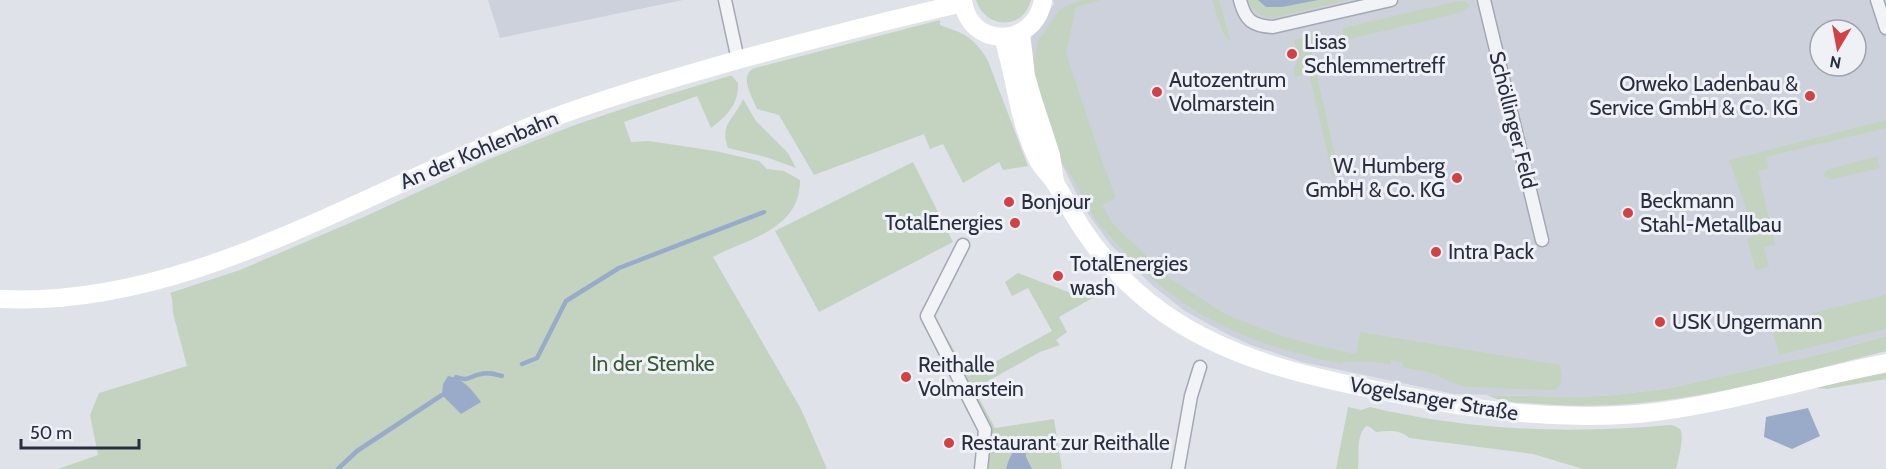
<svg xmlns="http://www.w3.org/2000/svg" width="1886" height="469" viewBox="0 0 1886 469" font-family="Cabin,sans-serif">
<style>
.built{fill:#cdd1db;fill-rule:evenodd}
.green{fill:#c3d3c0}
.water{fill:#9aabca}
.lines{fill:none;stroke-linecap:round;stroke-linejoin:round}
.stream{stroke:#9aabca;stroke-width:4.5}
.street-casing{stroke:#a4a8b3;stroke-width:15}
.street{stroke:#f2f3f7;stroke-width:12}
.secondary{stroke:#fff;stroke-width:18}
.poi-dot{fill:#d04245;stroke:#eff1f6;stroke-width:2}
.labels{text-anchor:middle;stroke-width:6;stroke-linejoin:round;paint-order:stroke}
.poi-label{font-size:21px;fill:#282e40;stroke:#eff1f6;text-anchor:start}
.street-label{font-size:21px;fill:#282e40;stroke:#eff1f6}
.park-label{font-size:21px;fill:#375c35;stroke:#eff1f6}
</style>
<rect width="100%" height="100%" fill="#dfe2e9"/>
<g class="built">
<polygon points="488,0 683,0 500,38"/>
<path d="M1053 0H1886V336L1829 352 1670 388 1615 395 1575 397 1454 394 1302 362 1251 345 1227 334 1185 311 1153 286 1111 245 1083 207 1061 162 1035 94 1030 38 1054 4ZM1820 30H1856V66H1820Z"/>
</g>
<g class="green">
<path d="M976 0H1031C1023 31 985 29 976 0Z"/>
<path d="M1082 0H1101L1076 7 1066 53 1102 161 1116 198 1102 205 1113 224 1171 279 1225 314 1273 333 1310 344 1356 354 1360 332 1560 365C1561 374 1565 386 1554 390L1467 387 1453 383 1432 373 1403 367V363L1391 360 1390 364 1375 362H1342V364C1250 345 1181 316 1117 244 1110 236 1102 228 1096 220 1083 201 1076 179 1061 162L1028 58 1035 57 1038 41 1058 12 1064 7Z"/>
<polygon points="1212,0 1219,0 1230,39 1229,41 1222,31"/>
<path d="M1247 0H1349L1273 18C1261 18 1252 11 1247 0Z"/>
<polygon points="1458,1 1465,2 1471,6 1459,13 1345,40 1342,31 1343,28"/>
<path d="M940 20V25C944 27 949 28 954 30 970 36 980 46 988 61L1028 166 1003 170 999 162 963 183 943 144 930 149 924 134 814 175 779 115 757 109C752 96 738 75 755 68Z"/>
<path d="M1316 35 1323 43 1324 47 1311 50 1337 164H1344L1333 178 1309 73 1294 77V67C1301 60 1296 48 1294 40Z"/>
<path d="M729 76H732L738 83C739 104 727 116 711 128L697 96 624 122 631 142 649 141 715 151 759 161 767 169 784 171 800 180C800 230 749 238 713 257L801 409 827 469H58L98 455 90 415 99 393 187 366 173 313 172 298 170 293 240 270 366 216 487 160 572 126 637 104Z"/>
<path d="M743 99 756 121 788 153 796 168 766 157 728 148C719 124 734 120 743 99Z"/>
<polygon points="1886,120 1886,128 1766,157 1769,169 1758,171 1775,245 1764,247 1769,267 1756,270 1747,239 1755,234 1729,160"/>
<polygon points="1877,156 1880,168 1829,180 1828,177 1824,177 1825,172 1830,169"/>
<polygon points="913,162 953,242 819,312 775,231"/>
<polygon points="1018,273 1068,292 1096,296 1059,317 1067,332 1056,340 1060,345 1040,352 974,389 995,428 1054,419 1062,469 985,469 990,423 937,326 938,323 969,376 1052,331 1028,288 1012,296 1005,282"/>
<polygon points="1886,295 1886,329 1779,355 1773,332 1813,323 1811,313"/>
<path d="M1886 336V351C1774 380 1658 414 1541 404 1523 403 1503 403 1487 395L1575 397 1615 395 1670 388 1829 352Z"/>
<polygon points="1886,373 1886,379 1827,389 1816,388 1819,386"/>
<path d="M1348 407 1361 410 1370 407C1470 431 1570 434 1671 425 1675 426 1677 427 1680 429 1685 436 1678 461 1676 469H1583L1533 454 1409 438C1400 429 1388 431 1376 432L1370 427 1366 426C1355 438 1360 454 1358 469H1336Z"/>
</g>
<g class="water">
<polygon points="1258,0 1318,0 1282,7 1266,7"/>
<path d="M448 376C463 378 472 390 481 402L461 414 442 395 443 384Z"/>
<polygon points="1808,408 1820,436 1792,449 1764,437 1766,417"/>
<path d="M1023 445 1025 446 1026 457 1032 469H1006C1009 459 1012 449 1023 445Z"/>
</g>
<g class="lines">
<g class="stream">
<polyline points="522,364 537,358 566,301 619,268 764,212"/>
<path d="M456 377C469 382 469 376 481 374 488 372 495 374 502 376"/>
<polyline points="338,469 357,451 442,395"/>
</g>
<g class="street-casing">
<g id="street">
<polyline points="725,0 738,60"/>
<path d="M1240 0C1245 20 1252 26 1273 27L1391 0"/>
<polyline points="1484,0 1542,240"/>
<polyline points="1877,0 1886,28"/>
<polyline points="963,245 927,316 985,430 981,469"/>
<polyline points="1178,469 1191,396 1200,367"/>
</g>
</g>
<use href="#street" class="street"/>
<g class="secondary">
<path d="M963 0C968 49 1035 49 1043 0"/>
<polyline points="1021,33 1026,76 1033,100 1051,155 1055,182"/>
<path d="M1003 38C1016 78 1018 123 1039 162 1043 169 1050 175 1055 183 1064 197 1071 211 1080 225 1102 259 1132 291 1165 314 1230 359 1305 376 1381 391 1467 409 1551 421 1638 414 1722 406 1804 379 1886 363"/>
<path d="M0 299C163 307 313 221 458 158 480 149 501 138 523 129 594 101 667 80 741 59 815 39 889 20 963 3"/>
</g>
</g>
<g class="poi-dot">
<circle cx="1292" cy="54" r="6"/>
<circle cx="1157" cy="92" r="6"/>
<circle cx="1810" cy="96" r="6"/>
<circle cx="1457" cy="178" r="6"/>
<circle cx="1009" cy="202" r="6"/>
<circle cx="1628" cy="213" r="6"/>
<circle cx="1015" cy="223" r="6"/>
<circle cx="1436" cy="252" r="6"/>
<circle cx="1058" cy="276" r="6"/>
<circle cx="1660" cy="322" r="6"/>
<circle cx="906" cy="377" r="6"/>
<circle cx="949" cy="443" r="6"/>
</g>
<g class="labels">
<g class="poi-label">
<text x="1304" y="49">Lisas<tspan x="1304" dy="24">Schlemmertreff</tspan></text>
<text x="1169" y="87">Autozentrum<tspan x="1169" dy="24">Volmarstein</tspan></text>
<text x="1798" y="91" text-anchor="end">Orweko Ladenbau &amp;<tspan x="1798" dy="24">Service GmbH &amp; Co. KG</tspan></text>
<text x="1445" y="173" text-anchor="end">W. Humberg<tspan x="1445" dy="24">GmbH &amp; Co. KG</tspan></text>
<text x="1640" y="208">Beckmann<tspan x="1640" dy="24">Stahl-Metallbau</tspan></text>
<text x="1021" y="209">Bonjour</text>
<text x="1003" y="230" text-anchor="end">TotalEnergies</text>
<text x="1448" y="259">Intra Pack</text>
<text x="1070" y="271">TotalEnergies<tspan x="1070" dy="24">wash</tspan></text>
<text x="1672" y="329">USK Ungermann</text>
<text x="918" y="372">Reithalle<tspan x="918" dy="24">Volmarstein</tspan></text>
<text x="961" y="450">Restaurant zur Reithalle</text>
</g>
<g class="street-label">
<text transform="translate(1513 120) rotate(76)" y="7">Schöllinger Feld</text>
<text transform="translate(479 150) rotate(-23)" y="7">An der Kohlenbahn</text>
<text transform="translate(1434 399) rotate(10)" y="7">Vogelsanger Straße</text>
</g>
<g class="park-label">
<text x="653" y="371">In der Stemke</text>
</g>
</g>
<g transform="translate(1838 48) rotate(190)"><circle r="28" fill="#eff1f6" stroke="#9fa3ad" stroke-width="1.5"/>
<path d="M0-4.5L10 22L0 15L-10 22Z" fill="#d04245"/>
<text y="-9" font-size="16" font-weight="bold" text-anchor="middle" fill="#282e40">N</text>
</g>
<path d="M21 439v9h118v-9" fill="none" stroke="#282e40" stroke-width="3"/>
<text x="30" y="439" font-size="18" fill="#282e40" stroke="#eff1f6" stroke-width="4.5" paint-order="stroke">50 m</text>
</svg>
